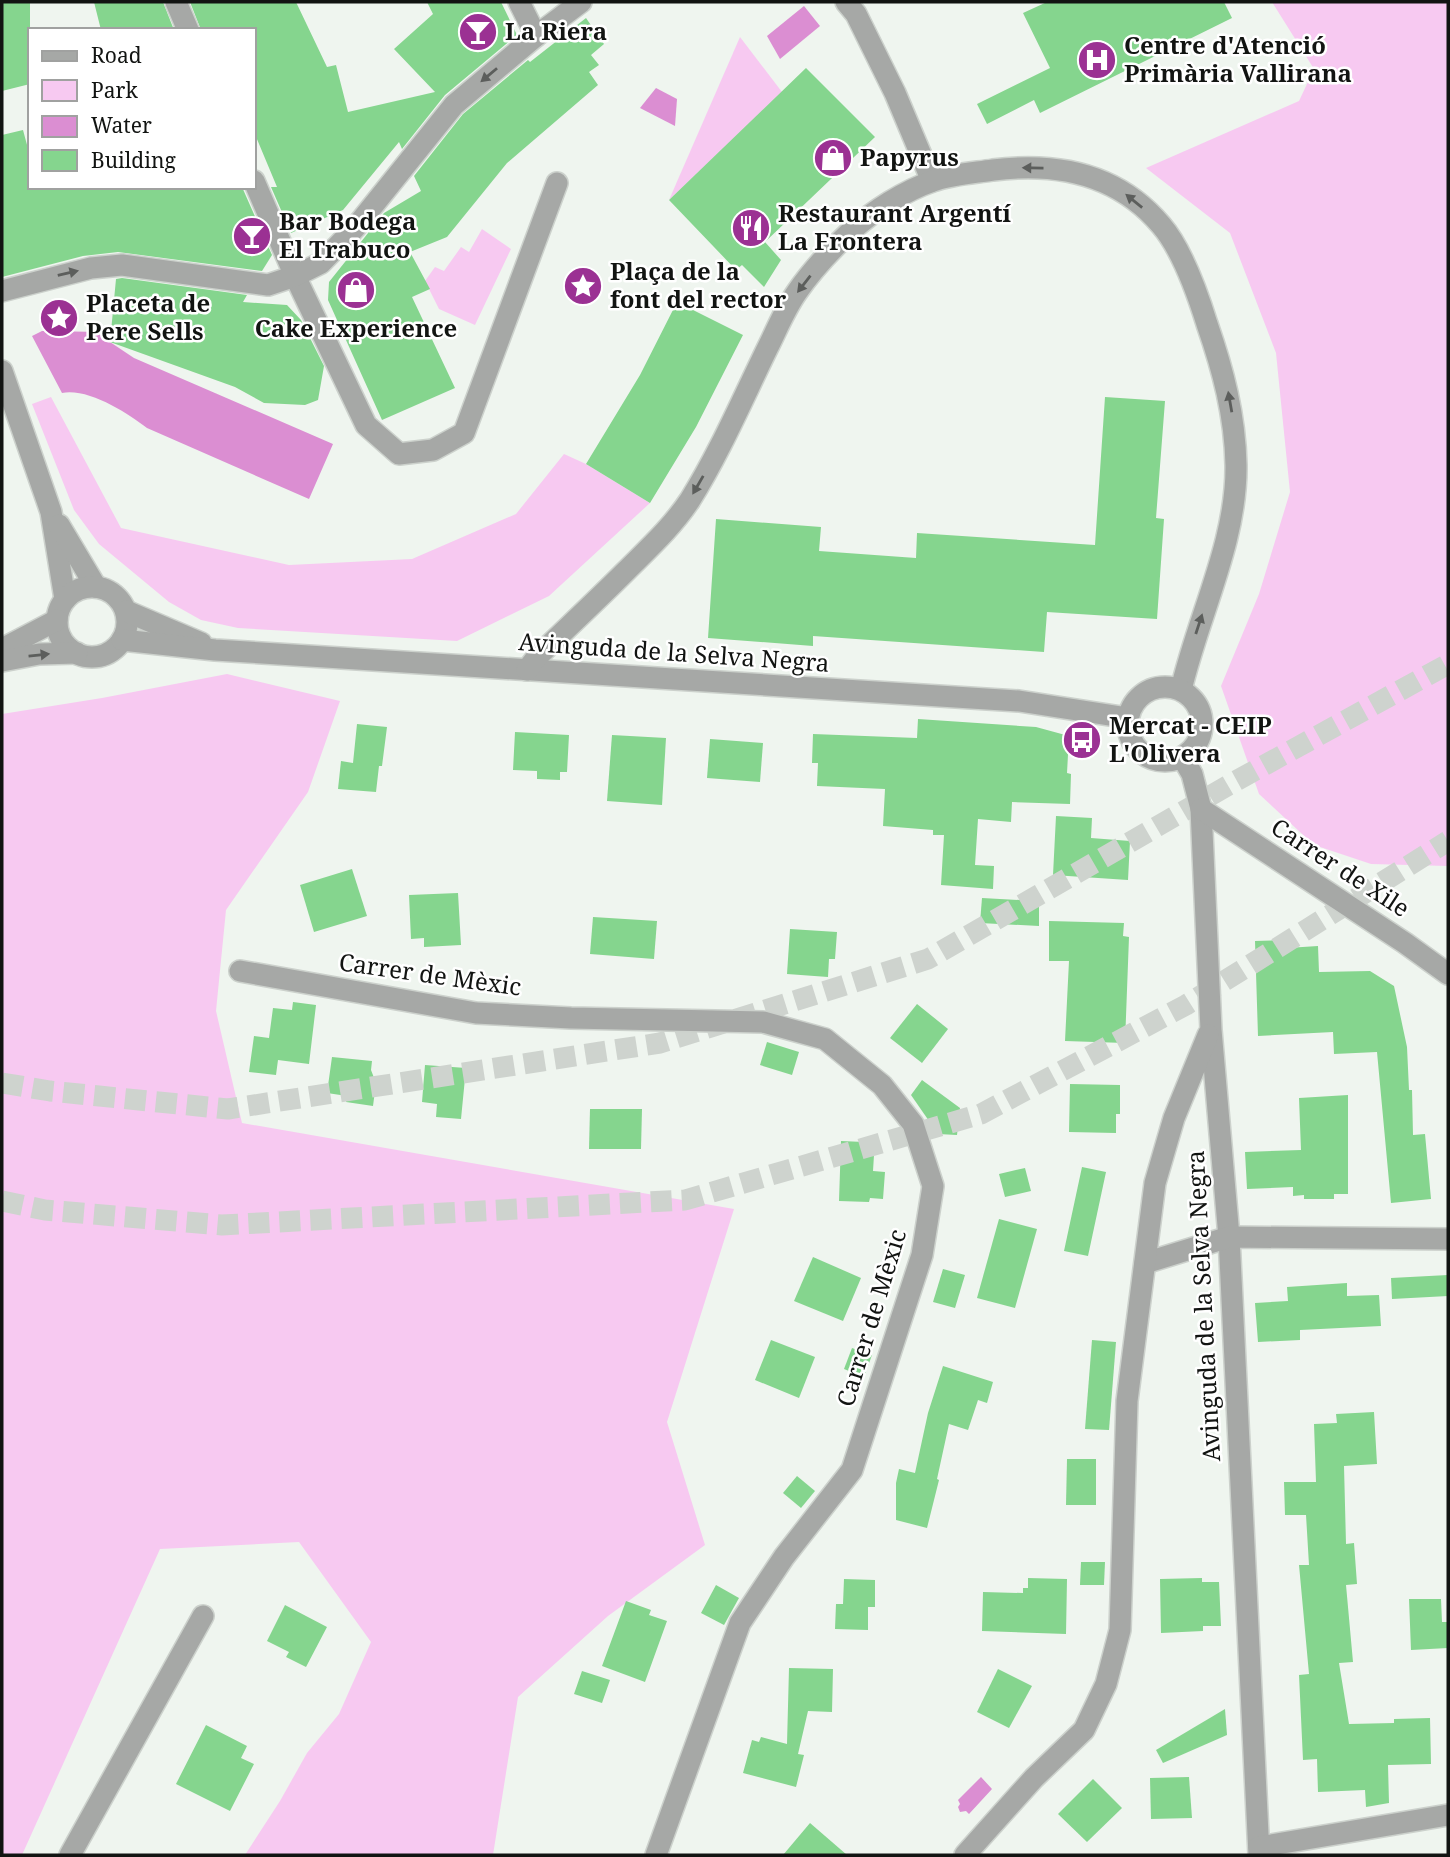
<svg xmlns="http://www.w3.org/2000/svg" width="1450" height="1857" viewBox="0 0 1450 1857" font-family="'Noto Serif',serif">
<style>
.green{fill:#f7c9f1}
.water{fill:#db8ed2}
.building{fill:#85d58e}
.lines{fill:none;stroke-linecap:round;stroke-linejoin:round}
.highway-tunnel{stroke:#ced3ce;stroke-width:21;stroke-dasharray:21 10;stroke-linecap:butt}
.minor-casing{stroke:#ccd1cc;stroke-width:24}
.minor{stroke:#a6a8a6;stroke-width:21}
.oneway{fill:#5c5e5c}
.labels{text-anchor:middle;stroke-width:5;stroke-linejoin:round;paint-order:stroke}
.poi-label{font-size:24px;font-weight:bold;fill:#121412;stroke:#fff;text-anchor:start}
.street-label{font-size:24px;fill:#121412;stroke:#fff}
</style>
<rect width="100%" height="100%" fill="#eff5ef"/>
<g class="green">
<polygon points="1272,2 1448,2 1448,866 1371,864 1314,845 1259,794 1221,686 1259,594 1290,492 1276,353 1230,233 1146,168 1299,101 1314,69"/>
<polygon points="740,37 782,92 669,200"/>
<polygon points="482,229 511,249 475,325 439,309 425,281 435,267 444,271 461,247 469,252"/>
<polygon points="51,397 121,528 289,565 412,559 516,514 564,454 586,464 650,503 549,596 457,641 238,628 201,620 169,602 99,544 74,510 32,404"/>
<polygon points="227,674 340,701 308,792 226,910 216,1011 242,1123 734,1209 667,1422 705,1545 608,1616 518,1697 493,1855 245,1855 280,1801 307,1753 339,1714 371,1642 299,1542 160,1549 22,1855 2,1855 2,714 102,698"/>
</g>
<g class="water">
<polygon points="804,6 820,26 780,59 767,36"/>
<polygon points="656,88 677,99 675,126 640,108"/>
<path d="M42 331 103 332 110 342 134 358 333 444 309 499 147 428C127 413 89 388 62 393L32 336Z"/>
<polygon points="981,1777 992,1789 969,1814 966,1811 960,1812 958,1807 960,1804 958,1800"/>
</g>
<g class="building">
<polygon points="2,2 30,2 30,84 2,91"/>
<polygon points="94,2 163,2 174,30 101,30"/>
<polygon points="190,2 296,2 327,67 336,65 348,112 435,92 394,49 433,14 427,2 501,2 517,35 445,95 402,149 399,142 343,210 291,233 271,187 277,187 254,132 254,30 201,30"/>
<polygon points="1047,2 1224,2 1232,18 1040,113 1034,100 987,124 977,104 1050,68 1023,13"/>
<polygon points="586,18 604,44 591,55 599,65 589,72 598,85 507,163 447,237 410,252 430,289 412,297 455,388 382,420 328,300 329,282 384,213 421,191 414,176 463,114 528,60 530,62"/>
<polygon points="806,68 875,137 765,242 781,260 764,287 742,265 736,270 669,200"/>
<polygon points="23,130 30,156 30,187 242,187 272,255 262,271 118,252 83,256 2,277 2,135"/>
<polygon points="122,278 247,295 243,302 287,305 301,320 324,366 318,400 305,405 264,403 235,387 110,342 116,279"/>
<polygon points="677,302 743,335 696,427 650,503 586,464 640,375"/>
<polygon points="1105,397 1165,401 1156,518 1164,519 1157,619 1047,612 1044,652 813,636 813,646 708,638 716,519 821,527 819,551 916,558 917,533 1095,545"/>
<polygon points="918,719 1036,727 1069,736 1067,773 1071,774 1070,804 1012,802 1011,822 978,819 975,865 994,866 993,889 941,885 944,835 933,835 933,830 883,826 885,789 817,786 818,763 812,763 813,734 917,738"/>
<polygon points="357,724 387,727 382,766 379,766 376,792 338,789 341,761 353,763"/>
<polygon points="515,732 569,735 567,772 560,772 560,780 537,779 537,771 513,770"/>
<polygon points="612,735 666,738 662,805 607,801"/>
<polygon points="710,739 763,743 760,782 707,778"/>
<polygon points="1056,816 1092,818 1091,838 1130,841 1128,880 1053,875"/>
<polygon points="352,869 367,916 314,932 300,885"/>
<polygon points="458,893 461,945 424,947 424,938 411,939 409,895"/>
<polygon points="982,898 1039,901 1039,926 980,923"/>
<polygon points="593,917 657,921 654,959 590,954"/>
<polygon points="1049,921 1124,923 1123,936 1129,937 1125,1043 1065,1041 1069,961 1049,961"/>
<polygon points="790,929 837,932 835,959 829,959 828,977 787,974"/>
<polygon points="1286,940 1287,948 1318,946 1319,972 1370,971 1394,986 1407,1047 1409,1090 1412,1090 1413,1135 1425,1134 1431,1199 1391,1203 1377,1052 1334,1054 1333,1032 1258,1036 1255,941"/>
<polygon points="293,1002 316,1005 309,1064 278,1060 276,1075 249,1072 254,1036 269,1038 273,1008 292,1010"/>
<polygon points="917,1004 948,1029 922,1063 890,1038"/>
<polygon points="767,1042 799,1052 792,1075 760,1065"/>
<polygon points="332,1057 372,1061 371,1070 376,1083 373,1106 346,1102 347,1096 327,1093"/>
<polygon points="425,1065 466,1068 461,1119 436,1117 437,1104 422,1102"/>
<polygon points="922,1080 960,1108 957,1135 938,1134 911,1095"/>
<polygon points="1070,1084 1120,1085 1120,1114 1116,1114 1116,1133 1069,1132"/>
<polygon points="1348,1095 1348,1194 1334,1194 1334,1199 1304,1199 1304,1195 1293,1196 1293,1187 1247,1189 1245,1152 1301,1150 1299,1098"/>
<polygon points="590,1109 642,1109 641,1149 589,1149"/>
<polygon points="841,1141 864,1142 863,1155 874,1155 873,1171 885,1172 883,1199 870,1198 869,1202 839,1201"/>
<polygon points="1082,1167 1106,1172 1088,1256 1064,1251"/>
<polygon points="1025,1168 1031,1191 1005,1197 999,1174"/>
<polygon points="999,1219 1037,1229 1015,1308 977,1298"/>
<polygon points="813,1257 861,1278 843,1321 794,1301"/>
<polygon points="943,1269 965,1275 955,1308 933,1302"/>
<polygon points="1448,1275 1448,1296 1392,1299 1391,1278"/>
<polygon points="1347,1283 1347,1296 1379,1295 1381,1326 1300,1330 1300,1340 1258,1342 1255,1303 1288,1301 1287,1287"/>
<polygon points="771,1340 815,1357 799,1398 755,1380"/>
<polygon points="1092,1340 1116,1342 1109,1430 1085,1429"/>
<polygon points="852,1348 872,1355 864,1377 844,1369"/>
<polygon points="943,1366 993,1382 987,1403 978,1400 968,1430 949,1424 937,1479 939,1480 927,1528 896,1520 896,1483 899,1469 915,1473 928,1413"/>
<polygon points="1374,1412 1377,1464 1344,1466 1346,1544 1354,1543 1357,1584 1346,1585 1353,1662 1339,1663 1349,1724 1394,1723 1394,1719 1430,1718 1431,1764 1388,1765 1389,1803 1366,1807 1365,1790 1318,1792 1317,1759 1303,1760 1299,1675 1309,1674 1299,1565 1309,1565 1306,1515 1285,1515 1284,1482 1316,1482 1314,1424 1337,1423 1336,1414"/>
<polygon points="1067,1459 1096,1459 1096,1505 1066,1505"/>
<polygon points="797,1476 815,1491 801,1508 783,1493"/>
<polygon points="1081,1562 1105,1562 1104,1585 1080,1585"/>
<polygon points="1028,1578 1067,1579 1066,1634 982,1631 983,1592 1023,1593 1023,1588 1028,1588"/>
<polygon points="1202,1578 1202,1582 1219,1582 1221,1626 1203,1626 1203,1631 1161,1633 1160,1579"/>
<polygon points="844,1579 875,1580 875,1607 868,1607 868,1630 835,1629 836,1604 843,1604"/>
<polygon points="716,1585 739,1598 724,1625 701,1613"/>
<polygon points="1409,1599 1441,1599 1442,1622 1448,1622 1448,1648 1411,1650"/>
<polygon points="626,1601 651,1610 649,1615 667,1621 645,1682 602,1666"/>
<polygon points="285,1605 327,1627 306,1667 286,1657 289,1652 267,1641"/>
<polygon points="789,1668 833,1669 832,1712 808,1711 798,1754 804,1755 796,1787 743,1773 752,1740 759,1742 761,1737 787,1744"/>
<polygon points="998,1669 1032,1686 1009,1728 977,1712"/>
<polygon points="582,1671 610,1680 602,1703 574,1694"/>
<polygon points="1225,1709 1227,1735 1163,1763 1156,1750"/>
<polygon points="206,1725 247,1746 241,1758 254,1764 230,1811 176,1784"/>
<polygon points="1189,1777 1192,1818 1151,1819 1150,1778"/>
<polygon points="1093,1779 1122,1808 1087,1842 1058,1814"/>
<polygon points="810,1823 847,1855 783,1855"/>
</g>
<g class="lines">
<g class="highway-tunnel">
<polyline points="2,1083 50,1091 228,1109 660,1043 928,959 1234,782 1448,664"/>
<polyline points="2,1201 45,1210 222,1225 685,1200 981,1114 1186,1005 1448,841"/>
</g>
<g class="minor-casing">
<g id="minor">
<polyline points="176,2 188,30"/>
<polyline points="519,2 536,36"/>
<polyline points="846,2 856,14 895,93 932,181"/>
<polyline points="254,181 295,276 366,425 399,454 433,450 464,433 557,183"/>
<polyline points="2,291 91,268 122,265 268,285 295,276 321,263 355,228 454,105 536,36 581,2"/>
<polyline points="2,371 51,512 65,599"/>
<polyline points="59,525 96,587"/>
<circle cx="92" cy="622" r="35"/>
<polyline points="126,611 201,643"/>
<polyline points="122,640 215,650 1019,701 1128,718"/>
<polyline points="2,649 57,620"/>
<polyline points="2,661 39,654 77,653"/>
<path d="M527 670 537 657C567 628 597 600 626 571 649 548 672 527 690 500 720 452 743 398 768 347 777 329 785 309 797 292 812 270 831 250 851 231 873 211 904 191 933 181 952 174 973 173 993 170 1057 162 1118 174 1161 225 1181 248 1198 295 1207 324 1223 370 1235 415 1236 465 1237 542 1198 616 1181 690"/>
<circle cx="1165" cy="724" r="37"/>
<polyline points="1182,757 1192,774 1201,809 1211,1030 1229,1237 1259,1855"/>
<polyline points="1201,809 1405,943 1448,974"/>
<polyline points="240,971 476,1013 571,1018 763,1022 825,1039 882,1085 913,1124 933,1186 922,1255 852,1470 784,1557 740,1623 656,1855"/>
<polyline points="1145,1263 1229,1237 1448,1239"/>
<polyline points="1259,1847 1448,1815"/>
<polyline points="70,1855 203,1616"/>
<polyline points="965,1855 1034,1778 1084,1730 1106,1684 1120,1630 1127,1401 1155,1183 1174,1118 1208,1035"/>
</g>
</g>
<use href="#minor" class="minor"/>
</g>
<defs><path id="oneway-solid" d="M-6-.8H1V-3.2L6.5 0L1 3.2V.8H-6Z" transform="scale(1.75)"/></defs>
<g class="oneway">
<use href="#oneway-solid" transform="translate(489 75) rotate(140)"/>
<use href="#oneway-solid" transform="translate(1033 168) rotate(-179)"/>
<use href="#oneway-solid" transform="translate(1134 201) rotate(-141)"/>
<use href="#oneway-solid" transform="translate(68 273) rotate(-13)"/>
<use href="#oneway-solid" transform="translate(804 284) rotate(128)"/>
<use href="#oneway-solid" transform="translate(1230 402) rotate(-100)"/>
<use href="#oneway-solid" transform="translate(698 485) rotate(120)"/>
<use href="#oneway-solid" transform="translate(1199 624) rotate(-72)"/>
<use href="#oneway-solid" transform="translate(39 655) rotate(-6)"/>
</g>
<defs>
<g id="bar-disc" transform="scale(2.0125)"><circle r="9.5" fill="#9b3193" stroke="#fff"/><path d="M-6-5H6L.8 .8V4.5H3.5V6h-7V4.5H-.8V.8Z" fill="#fff"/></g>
<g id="hospital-disc" transform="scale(2.0125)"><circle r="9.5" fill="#9b3193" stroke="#fff"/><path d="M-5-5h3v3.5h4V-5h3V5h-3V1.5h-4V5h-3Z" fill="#fff"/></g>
<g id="shop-disc" transform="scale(2.0125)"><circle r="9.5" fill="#9b3193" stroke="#fff"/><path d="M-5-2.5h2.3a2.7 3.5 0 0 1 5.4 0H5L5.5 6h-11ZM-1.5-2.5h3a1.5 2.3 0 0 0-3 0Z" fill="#fff"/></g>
<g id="restaurant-disc" transform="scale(2.0125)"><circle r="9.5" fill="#9b3193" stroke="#fff"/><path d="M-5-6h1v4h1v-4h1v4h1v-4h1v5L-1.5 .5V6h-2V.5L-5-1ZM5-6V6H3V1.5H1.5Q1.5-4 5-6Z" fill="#fff"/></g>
<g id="sight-disc" transform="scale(2.0125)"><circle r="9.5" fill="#9b3193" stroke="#fff"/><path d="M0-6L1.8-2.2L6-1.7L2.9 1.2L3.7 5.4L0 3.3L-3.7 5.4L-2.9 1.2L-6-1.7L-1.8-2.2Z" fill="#fff"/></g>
<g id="bus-disc" transform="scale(2.0125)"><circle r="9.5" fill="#9b3193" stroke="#fff"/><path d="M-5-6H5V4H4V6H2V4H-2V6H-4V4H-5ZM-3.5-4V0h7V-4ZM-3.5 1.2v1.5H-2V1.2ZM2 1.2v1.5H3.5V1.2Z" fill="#fff"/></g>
</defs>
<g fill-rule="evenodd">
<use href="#bar-disc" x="478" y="32"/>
<use href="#hospital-disc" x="1097" y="60"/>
<use href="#shop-disc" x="833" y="158"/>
<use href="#restaurant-disc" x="751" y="228"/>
<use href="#bar-disc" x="252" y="236"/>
<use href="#sight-disc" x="583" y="286"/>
<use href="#shop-disc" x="356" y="290"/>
<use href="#sight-disc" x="59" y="318"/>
<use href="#bus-disc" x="1082" y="740"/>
</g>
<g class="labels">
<g class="poi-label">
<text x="505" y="40">La Riera</text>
<text x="1124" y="54">Centre d'Atenció<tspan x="1124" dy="28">Primària Vallirana</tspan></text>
<text x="860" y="166">Papyrus</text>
<text x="778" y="222">Restaurant Argentí<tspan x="778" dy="28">La Frontera</tspan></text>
<text x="279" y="230">Bar Bodega<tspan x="279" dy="28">El Trabuco</tspan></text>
<text x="610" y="280">Plaça de la<tspan x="610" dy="28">font del rector</tspan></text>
<text x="86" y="312">Placeta de<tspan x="86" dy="28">Pere Sells</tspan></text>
<text x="356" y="337" text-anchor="middle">Cake Experience</text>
<text x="1109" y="734">Mercat - CEIP<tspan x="1109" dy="28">L'Olivera</tspan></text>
</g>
<g class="street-label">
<text transform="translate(674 653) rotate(4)" y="8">Avinguda de la Selva Negra</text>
<text transform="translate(1340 868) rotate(33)" y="8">Carrer de Xile</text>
<text transform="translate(430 975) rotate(8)" y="8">Carrer de Mèxic</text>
<text transform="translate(1204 1306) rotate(-93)" y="8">Avinguda de la Selva Negra</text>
<text transform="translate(872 1318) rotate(-73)" y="8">Carrer de Mèxic</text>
</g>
</g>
<rect width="1450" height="1857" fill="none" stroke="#121412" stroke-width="7"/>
<rect x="28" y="28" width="228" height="161" fill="#ffffff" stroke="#a0a1a0" stroke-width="2"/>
<rect x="42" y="51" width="35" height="10" fill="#a6a8a6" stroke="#a0a1a0" stroke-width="2"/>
<text x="91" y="63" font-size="21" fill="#121412">Road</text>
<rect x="42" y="80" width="35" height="21" fill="#f7c9f1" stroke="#a0a1a0" stroke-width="2"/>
<text x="91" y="98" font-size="21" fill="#121412">Park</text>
<rect x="42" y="116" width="35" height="21" fill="#db8ed2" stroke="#a0a1a0" stroke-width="2"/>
<text x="91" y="133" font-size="21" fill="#121412">Water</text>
<rect x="42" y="150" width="35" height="21" fill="#85d58e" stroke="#a0a1a0" stroke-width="2"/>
<text x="91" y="168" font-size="21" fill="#121412">Building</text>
</svg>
